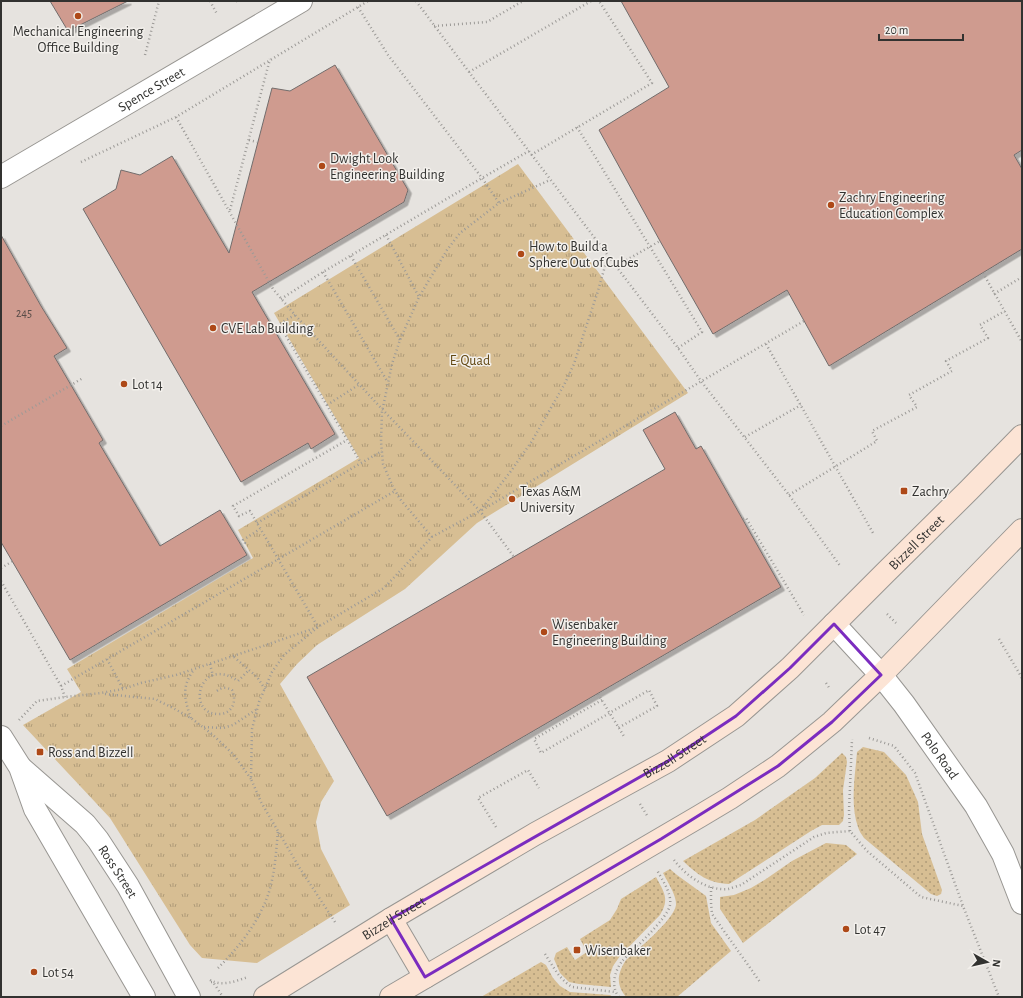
<svg xmlns="http://www.w3.org/2000/svg" width="1023" height="998" viewBox="0 0 1023 998" font-family="'Alegreya Sans',sans-serif">
<style>
.grass{fill:url(#grass-dots)}
.park{fill:url(#park-tufts)}
.building{fill:#cf9b8f;stroke:#726d6c;filter:url(#shadow)}
.lines{fill:none;stroke-linecap:round;stroke-linejoin:round}
.street-casing{stroke:#989692;stroke-width:24}
.secondary-casing{stroke:#989692;stroke-width:24}
.path{stroke:#9c9a97;stroke-width:2.5;stroke-dasharray:1 3;stroke-linecap:butt}
.street{stroke:#fff;stroke-width:22}
.secondary{stroke:#fce4d5;stroke-width:22}
.marked{fill:none;stroke:#7b2cbf;stroke-width:3;stroke-linejoin:round}
.poi-dot{fill:#ae4918;stroke:#f3f0ec;stroke-width:1.5}
.labels{text-anchor:middle;stroke-width:3;stroke-linejoin:round;paint-order:stroke}
.number-label{font-size:12px;fill:#594c48}
.poi-label{font-size:14px;fill:#323230;stroke:#f3f0ec;text-anchor:start}
.street-label{font-size:14px;fill:#323230;stroke:#f3f0ec}
.park-label{font-size:14px;fill:#624812;stroke:#f3f0ec}
</style>
<defs>
<pattern id="grass-dots" width="8" height="8" patternUnits="userSpaceOnUse"><rect width="8" height="8" fill="#d7be93"/><path d="M2 2h.1M6 6h.1" fill="none" stroke="#af9b78" stroke-width="1.8" stroke-linecap="round"/></pattern>
<pattern id="park-tufts" width="24" height="20" patternUnits="userSpaceOnUse"><rect width="24" height="20" fill="#d7be93"/><path d="M3 7l-1-3M5 7V3M7 7l1-3M15 17l-1-3M17 17v-4M19 17l1-3" fill="none" stroke="#af9b78"/></pattern>
<filter id="shadow"><feDropShadow dx="3.5" dy="3.5" stdDeviation="0" flood-color="#0004"/></filter>
</defs>
<rect width="100%" height="100%" fill="#e6e3df"/>
<g class="grass">
<path d="M863 747 884 752 906 775 918 802 922 834 942 890 941 894 937 896 931 894 864 838C862 835 859 831 858 827 850 805 855 776 857 752Z"/>
<path d="M842 753 846 757 847 762 843 790 844 815 843 821 839 825H822L811 831 729 884C708 883 698 875 683 861L755 820 815 778Z"/>
<polygon points="826,843 846,845 857,854 743,943 720,909 720,897 734,895 751,888 766,879 792,861"/>
<path d="M670 869 677 875 706 896 711 923 731 951 677 997H626C616 984 617 974 626 960 637 950 674 920 676 905 677 896 667 881 663 873Z"/>
<path d="M656 877C664 892 670 899 660 915L620 956 613 966 610 975 611 987 579 984 569 982 560 973 554 959 556 953 567 947 575 960 587 952 580 939 610 920 617 909 621 899Z"/>
<polygon points="541,962 546,965 553,978 560,986 570,992 610,995 613,997 481,997"/>
</g>
<polygon class="park" points="518,164 688,393 477,523 405,589 317,645 297,664 280,684 334,781 321,802 316,822 321,849 350,905 257,963 202,958 190,945 110,818 23,725 81,692 67,669 253,558 238,530 359,458 274,313"/>
<g class="building">
<polygon points="50,1 128,1 68,31"/>
<polygon points="621,1 1022,1 1022,150 1014,155 1022,169 1022,249 829,366 787,290 713,334 660,241 599,130 669,87"/>
<polygon points="335,65 408,190 404,202 252,292 335,434 311,449 308,443 241,482 83,209 116,189 121,170 140,175 172,156 229,253 272,88 290,91"/>
<polygon points="1,235 41,306 67,348 54,356 103,440 99,443 160,546 220,510 247,555 70,660 1,542"/>
<polygon points="675,412 696,449 701,446 781,587 387,816 307,677 665,469 643,430"/>
</g>
<g class="lines">
<g class="street-casing">
<g id="street">
<path id="s1" d="M1 177 301 1"/>
<path id="s2" d="M834 624 881 675 904 704 976 806 1003 854 1022 903"/>
<polyline points="1,737 20,767 35,809 144,997"/>
<path id="s3" d="M21 768 85 824 98 840 128 886 189 997"/>
</g>
</g>
<g class="secondary-casing">
<g id="secondary">
<polyline points="391,919 425,977"/>
<path id="s4" d="M265 997 391 919 535 834 668 761 736 716 790 668 885 573 969 490 1022 436"/>
<polyline points="391,997 700,816 730,798 778,766 832,722 881,675 1022,530"/>
</g>
</g>
<g class="path">
<polyline points="210,1 217,14"/>
<polyline points="237,1 238,3"/>
<polyline points="416,1 469,72 678,348 701,381 789,495 841,567"/>
<polyline points="358,7 388,55 482,178 499,203"/>
<polyline points="434,26 487,22 523,1"/>
<polyline points="145,55 159,1"/>
<polyline points="469,72 591,1"/>
<polyline points="176,117 273,289 295,315 382,409 480,511 514,557"/>
<polyline points="577,127 702,332 678,348"/>
<polyline points="249,140 257,142"/>
<polyline points="531,155 652,83 599,1"/>
<polyline points="81,162 176,117 368,1"/>
<polyline points="230,210 270,59"/>
<polyline points="386,235 419,297"/>
<polyline points="351,256 400,340"/>
<polyline points="616,266 660,241"/>
<polyline points="323,272 387,381"/>
<polyline points="983,273 1022,342"/>
<polyline points="994,294 1022,277"/>
<polyline points="281,299 323,272 482,178 529,151"/>
<polyline points="295,315 279,324 361,463"/>
<polyline points="766,344 873,533"/>
<polyline points="327,405 360,384"/>
<polyline points="1,426 83,378"/>
<polyline points="745,437 801,405"/>
<polyline points="789,495 877,441 872,431 917,407 909,395 952,371 946,361 988,338 980,325 1005,311"/>
<polyline points="482,510 804,321"/>
<polyline points="743,519 746,518 804,615"/>
<polyline points="257,523 382,451"/>
<polyline points="432,537 400,499 393,487 383,464 381,442 382,412 392,364 400,340 419,297 447,250 460,233 499,203 550,180"/>
<polyline points="241,545 245,543 243,540 260,529"/>
<polyline points="1,568 13,561"/>
<polyline points="1,581 61,686 65,697"/>
<polyline points="887,614 896,623"/>
<polyline points="999,639 1022,678"/>
<polyline points="234,657 257,677 265,689"/>
<polyline points="107,659 123,689"/>
<polyline points="210,664 213,676"/>
<polyline points="826,683 830,689"/>
<polyline points="61,686 395,491"/>
<path d="M217 691C222 687 226 687 232 690 237 700 233 714 219 714 185 715 199 654 238 681L249 670"/>
<polyline points="105,694 155,699 173,708 191,718 213,735 233,754 251,779"/>
<polyline points="598,694 625,738"/>
<polyline points="602,700 534,739 541,753 649,690 657,706 618,728"/>
<path d="M191 718C186 705 182 690 189 678 190 675 192 672 194 670"/>
<polyline points="19,720 37,701 65,697 101,693 123,689 141,683 176,675 266,645 318,627 250,511 239,516 233,506 347,440"/>
<polyline points="204,727 223,728 233,725 257,709"/>
<polyline points="869,738 894,746 915,773 963,906 999,997"/>
<polyline points="640,804 648,817"/>
<polyline points="496,827 478,798 528,770 539,788"/>
<polyline points="850,831 849,811 852,739"/>
<path d="M674 860C686 876 707 891 728 889 732 888 737 886 741 885L814 837 826 833 850 831 867 851 921 897 963 906"/>
<polyline points="711,887 711,903 712,914 760,982"/>
<polyline points="335,922 299,867 261,802 251,779 252,729 259,702 272,672 284,655 318,627 384,588 432,537 480,511 511,471 532,441 564,385 574,364 583,336 597,294 608,256"/>
<path d="M545 954C553 966 559 979 572 987L615 992"/>
<path d="M218 968C239 947 258 923 268 895 275 874 276 852 278 831"/>
<path d="M210 980C222 987 236 981 248 977"/>
<polyline points="211,982 213,982 223,997"/>
<path d="M619 997C610 986 615 971 622 961 633 950 668 918 670 905 672 893 662 880 657 870"/>
</g>
<use href="#street" class="street"/>
<use href="#secondary" class="secondary"/>
</g>
<path class="marked" d="M834 624 881 675 832 722 778 766 661 839 425 977 391 919 668 761 736 716 790 668Z"/>
<g class="poi-dot">
<circle cx="78" cy="16" r="4"/>
<circle cx="322" cy="166" r="4"/>
<circle cx="831" cy="205" r="4"/>
<circle cx="521" cy="254" r="4"/>
<circle cx="213" cy="328" r="4"/>
<circle cx="124" cy="384" r="4"/>
<rect x="900" y="487" width="8" height="8" rx="2"/>
<circle cx="512" cy="499" r="4"/>
<circle cx="544" cy="632" r="4"/>
<rect x="36" y="748" width="8" height="8" rx="2"/>
<circle cx="846" cy="929" r="4"/>
<rect x="573" y="946" width="8" height="8" rx="2"/>
<circle cx="34" cy="972" r="4"/>
</g>
<g class="labels">
<g class="number-label">
<text x="24" y="317">245</text>
</g>
<g class="poi-label">
<text x="78" y="36" text-anchor="middle">Mechanical Engineering<tspan x="78" dy="16">Office Building</tspan></text>
<text x="330" y="163">Dwight Look<tspan x="330" dy="16">Engineering Building</tspan></text>
<text x="839" y="202">Zachry Engineering<tspan x="839" dy="16">Education Complex</tspan></text>
<text x="529" y="251">How to Build a<tspan x="529" dy="16">Sphere Out of Cubes</tspan></text>
<text x="221" y="333">CVE Lab Building</text>
<text x="132" y="389">Lot 14</text>
<text x="520" y="496">Texas A&amp;M<tspan x="520" dy="16">University</tspan></text>
<text x="912" y="496">Zachry</text>
<text x="552" y="629">Wisenbaker<tspan x="552" dy="16">Engineering Building</tspan></text>
<text x="48" y="757">Ross and Bizzell</text>
<text x="854" y="934">Lot 47</text>
<text x="585" y="955">Wisenbaker</text>
<text x="42" y="977">Lot 54</text>
</g>
<g class="street-label">
<text dy="5" stroke="none"><textPath href="#s1" startOffset="174">Spence Street</textPath></text>
<text dy="5" stroke="none"><textPath href="#s4" startOffset="799">Bizzell Street</textPath></text>
<text dy="5" stroke="none"><textPath href="#s4" startOffset="475">Bizzell Street</textPath></text>
<text dy="5" stroke="none"><textPath href="#s2" startOffset="169">Polo Road</textPath></text>
<text dy="5" stroke="none"><textPath href="#s3" startOffset="143">Ross Street</textPath></text>
<text dy="5" stroke="none"><textPath href="#s4" startOffset="151">Bizzell Street</textPath></text>
</g>
<g class="park-label">
<text x="470" y="365">E-Quad</text>
</g>
</g>
<rect width="1023" height="998" fill="none" stroke="#323230" stroke-width="4"/>
<g transform="translate(987 962) rotate(98)" stroke="#f3f0ec" stroke-width="3" paint-order="stroke">
<path d="M0-3L7 15L0 10L-7 15Z" fill="#323230"/>
<text y="-6" font-size="11" font-weight="bold" text-anchor="middle" fill="#323230">N</text>
</g>
<path d="M879 34v6h84v-6" fill="none" stroke="#323230" stroke-width="2"/>
<text x="885" y="34" font-size="12" fill="#323230" stroke="#f3f0ec" stroke-width="3" paint-order="stroke">20 m</text>
</svg>
